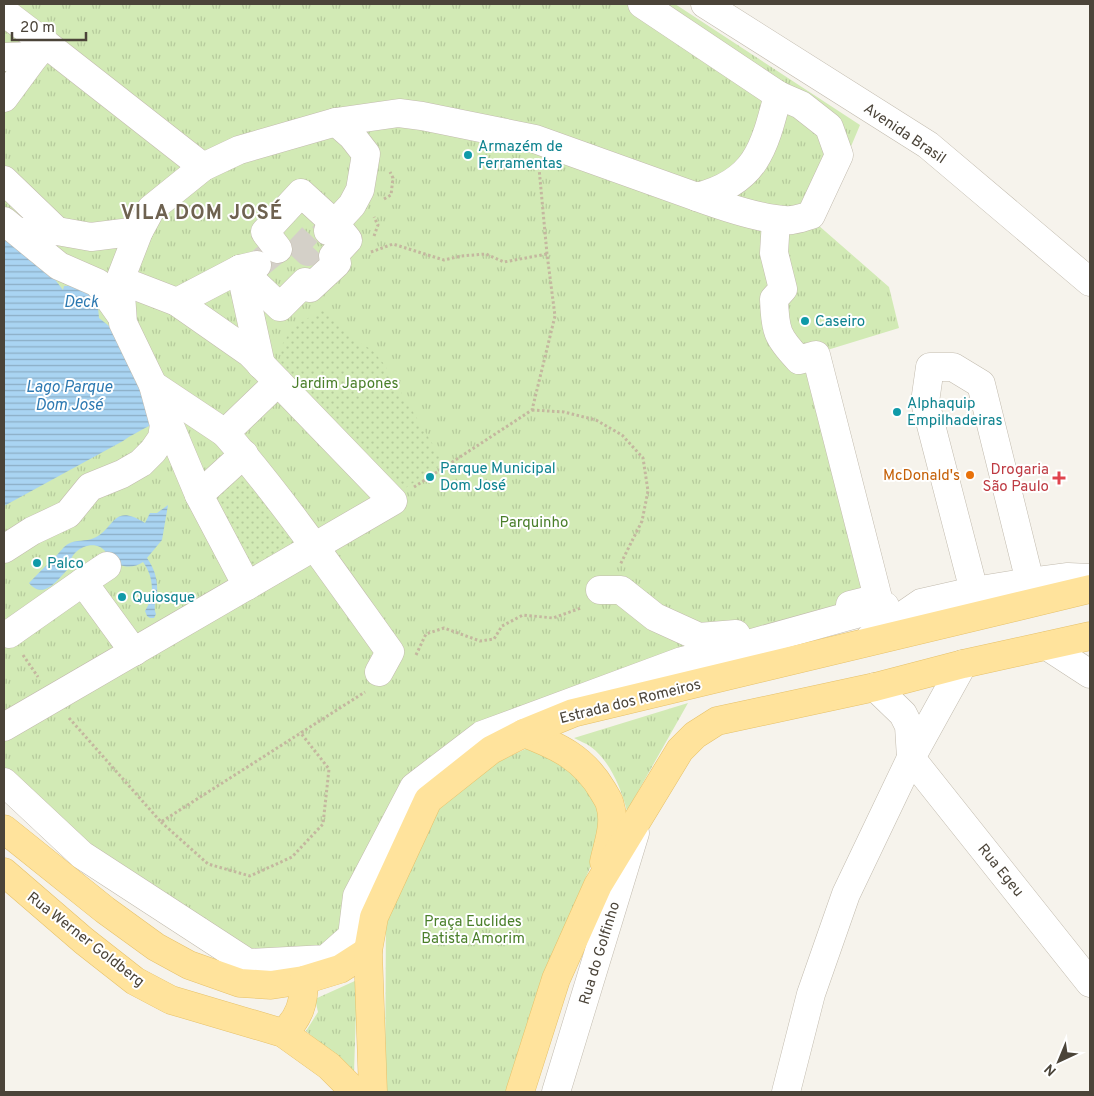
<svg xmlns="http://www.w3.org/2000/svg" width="1094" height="1096" viewBox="0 0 1094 1096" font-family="Overpass,sans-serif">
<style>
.park{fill:url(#park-tufts)}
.garden{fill:url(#garden-dots)}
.water{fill:url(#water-rules)}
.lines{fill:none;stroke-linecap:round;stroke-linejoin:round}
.minor-tunnel{stroke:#d4d0c8;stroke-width:28;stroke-dasharray:28 14;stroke-linecap:butt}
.minor-casing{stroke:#c2bbae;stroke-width:29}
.major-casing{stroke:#e6c16a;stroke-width:29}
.path{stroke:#c4b79f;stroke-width:3;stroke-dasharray:2.5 2.5;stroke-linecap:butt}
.minor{stroke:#fff;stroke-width:28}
.major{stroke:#ffe39c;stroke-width:28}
.culture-dot{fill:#0f9aa8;stroke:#fff;stroke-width:2}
.food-dot{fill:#e8710a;stroke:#fff;stroke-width:2}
.health-dot{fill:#e0444e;stroke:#fff;stroke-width:2}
.labels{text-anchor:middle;stroke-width:4;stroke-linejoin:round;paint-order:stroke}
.street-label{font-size:15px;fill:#4b4439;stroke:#fff}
.culture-label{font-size:15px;fill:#0d838f;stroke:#fff;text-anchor:start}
.park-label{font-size:15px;fill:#4a7f2a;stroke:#fff}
.health-label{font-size:15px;fill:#be3a42;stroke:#fff;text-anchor:end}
.food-label{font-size:15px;fill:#c56008;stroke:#fff;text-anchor:end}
.water-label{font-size:16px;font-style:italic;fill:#2e7ab2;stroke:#fff}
.district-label{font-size:20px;font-weight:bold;letter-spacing:1px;fill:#6e6250;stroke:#fff}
</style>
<defs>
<pattern id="park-tufts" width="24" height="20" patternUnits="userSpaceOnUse" patternTransform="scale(1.25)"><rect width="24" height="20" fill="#d2eab5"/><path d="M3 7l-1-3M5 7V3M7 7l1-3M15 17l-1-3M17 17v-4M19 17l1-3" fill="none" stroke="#b6ca9c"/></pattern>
<pattern id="garden-dots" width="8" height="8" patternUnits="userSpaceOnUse" patternTransform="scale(1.25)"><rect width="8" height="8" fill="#d2eab5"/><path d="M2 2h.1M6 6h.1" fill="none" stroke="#b6ca9c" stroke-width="1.8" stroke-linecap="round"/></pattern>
<pattern id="water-rules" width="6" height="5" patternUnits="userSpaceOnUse" patternTransform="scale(1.25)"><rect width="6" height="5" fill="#a9d4f2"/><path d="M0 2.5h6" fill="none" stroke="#8caec5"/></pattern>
</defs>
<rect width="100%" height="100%" fill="#f6f3ec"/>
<g class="park">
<polygon points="4,4 675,4 860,125 818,225 889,287 899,328 824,351 888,602 482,732 348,934 325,956 249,959 84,853 4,779"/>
<path d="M688 703 627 811C621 788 610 761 591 747 586 743 579 741 574 738Z"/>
<path d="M530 747 575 767 591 790 605 834C567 918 533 1004 506 1092H385L386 910 439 809 497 762Z"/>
<polygon points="357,980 354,1073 306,1031 318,1012 315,999"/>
</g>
<g class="garden">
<polygon points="322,310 357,341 372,350 384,364 444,463 393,496 278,377 282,345 293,327"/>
<polygon points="243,458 310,546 249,582 202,495"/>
</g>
<g class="water">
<path d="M4 234 44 265 63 290 64 286 96 284 99 318 114 330 120 349 139 384 149 419V426C140 431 131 435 123 441L4 506Z"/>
<path d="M168 505 162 540 147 558C155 569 158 581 157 594 156 602 153 607 156 614L154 618H150L147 616 145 611C155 596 154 577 143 562 133 569 120 568 110 559 107 555 105 549 100 547 87 541 69 552 69 568 58 579 44 601 29 583 38 574 47 564 57 555 60 552 64 546 68 544 76 539 86 542 94 538 115 529 112 502 145 523L150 513H157Z"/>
</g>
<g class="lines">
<polyline class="minor-tunnel" points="260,263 292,237 308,252 328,231"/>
<g class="minor-casing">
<g id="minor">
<polyline points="705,4 928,145 1090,282"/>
<polyline points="4,12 46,44"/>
<polyline points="4,57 35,56 46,44 203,167"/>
<polyline points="4,98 35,56"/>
<polyline points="4,180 57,231"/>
<path d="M697 197C719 205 769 222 792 220 798 219 805 217 811 215L839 155 829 127 801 105 778 95"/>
<path d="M776 220 774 253 783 289 774 299C775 331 777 337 799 360L816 355 878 598 850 605"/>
<polyline points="4,221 59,266 98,283 122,317"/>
<polyline points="328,231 352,205 360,190 366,154 352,136 336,122"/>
<polyline points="20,232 57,231 91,237 139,231"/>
<polyline points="240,269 280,307 305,282 310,288 337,263 333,256 348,240 335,224 301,193 265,232 278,249"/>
<polyline points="240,269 261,365"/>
<polyline points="177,302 240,269 257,265"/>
<path d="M278 382 225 433C285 502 337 578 390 652L379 672"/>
<polyline points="153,385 225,433"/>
<polyline points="165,414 199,495 247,586"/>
<polyline points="199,495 244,454"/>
<path d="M4 549 32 531 68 514 90 487 122 474 141 463 153 451 162 438 164 425 153 385 123 323 120 280 139 231 151 209 203 167 239 150 336 122 399 113 422 116 535 139 697 197C756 182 764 149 778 95L642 4"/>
<polyline points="83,582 107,566"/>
<polyline points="600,590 621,590 655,617 699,637 736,634"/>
<polyline points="974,591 925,402 930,367 953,367 981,384 1030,582"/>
<polyline points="9,634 83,582 134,652"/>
<polyline points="870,638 921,603 974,591 1030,582 1068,577 1090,578"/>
<polyline points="1047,646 1090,674"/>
<polyline points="875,687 903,714 909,726 911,758"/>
<polyline points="4,727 393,501 250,353 177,302 120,280"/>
<polyline points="911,758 1090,983"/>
<polyline points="4,782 82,855 248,963 326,959 352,936 357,896 414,787 482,735 682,661 741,646 885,606"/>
<polyline points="556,1092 635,833"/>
<polyline points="786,1092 811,994 846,894 911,758 963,664"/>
</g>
</g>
<g class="major-casing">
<g id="major">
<path d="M524 733C558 746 584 758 603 791 605 795 609 800 610 805 616 823 608 844 604 862"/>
<polyline points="4,829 105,910 156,947 189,965 240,983 271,985 304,980 340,969 368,951"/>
<polyline points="4,872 84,941 135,981 171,1000 283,1033 329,1066 355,1092"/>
<path d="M283 1033C300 1018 304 1002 304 980"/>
<polyline points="373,1092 368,951 374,917 428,800 491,750 524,733 573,713 1090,589"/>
<polyline points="520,1092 556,979 598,885 680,750 695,735 717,721 875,687 963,664 1090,636"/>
</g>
</g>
<g class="path">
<polyline points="384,199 391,195 393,178 390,172"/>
<polyline points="374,236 378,225 374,217"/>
<polyline points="371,252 393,244 444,260 461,256 486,254 504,262 547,254"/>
<polyline points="532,410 564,412 596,420 622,435 643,458 648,491 642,521 620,565"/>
<polyline points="414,487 532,410 555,316 547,254 539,168"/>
<polyline points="23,655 38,677"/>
<polyline points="416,655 426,634 444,628 480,641 494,639 502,626 523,615 553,618 581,608"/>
<polyline points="69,718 161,822 365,692"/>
<polyline points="161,822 208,864 250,876 292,857 323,824 329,769 300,732"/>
</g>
<use href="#minor" class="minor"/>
<use href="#major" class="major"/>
</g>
<g class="culture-dot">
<circle cx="468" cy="155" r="5"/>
<circle cx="805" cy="321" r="5"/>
<circle cx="897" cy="412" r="5"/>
<circle cx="430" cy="477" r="5"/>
<circle cx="37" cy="563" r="5"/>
<circle cx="122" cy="597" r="5"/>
</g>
<circle class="food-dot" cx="970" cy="475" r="5"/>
<path class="health-dot" d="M1056.5 470.5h5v5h5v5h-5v5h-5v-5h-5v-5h5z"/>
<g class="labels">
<g class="street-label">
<text transform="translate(905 133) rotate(34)" y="5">Avenida Brasil</text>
<text transform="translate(630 701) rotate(-14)" y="5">Estrada dos Romeiros</text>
<text transform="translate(1001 870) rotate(51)" y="5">Rua Egeu</text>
<text transform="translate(86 939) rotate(38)" y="5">Rua Werner Goldberg</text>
<text transform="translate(599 953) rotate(-73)" y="5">Rua do Golfinho</text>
</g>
<g class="culture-label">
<text x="478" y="151">Armazém de<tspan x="478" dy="17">Ferramentas</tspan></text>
<text x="815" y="326">Caseiro</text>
<text x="907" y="408">Alphaquip<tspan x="907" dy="17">Empilhadeiras</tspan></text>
<text x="440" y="473">Parque Municipal<tspan x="440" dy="17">Dom José</tspan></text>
<text x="47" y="568">Palco</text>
<text x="132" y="602">Quiosque</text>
</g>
<g class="park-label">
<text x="345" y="388">Jardim Japones</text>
<text x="534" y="527">Parquinho</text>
<text x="473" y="926">Praça Euclides<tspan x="473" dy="17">Batista Amorim</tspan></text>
</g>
<g class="health-label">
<text x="1049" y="474">Drogaria<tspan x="1049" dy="17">São Paulo</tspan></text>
</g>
<g class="food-label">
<text x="960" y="480">McDonald's</text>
</g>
<g class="water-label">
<text x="81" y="307">Deck</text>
<text x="69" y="392">Lago Parque<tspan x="69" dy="18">Dom José</tspan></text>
</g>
<g class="district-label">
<text x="202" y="219">VILA DOM JOSÉ</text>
</g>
</g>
<rect width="1094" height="1096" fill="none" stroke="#4b4439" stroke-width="10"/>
<g transform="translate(1059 1061) rotate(224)" stroke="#ffffff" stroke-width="4" paint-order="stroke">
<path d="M0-4L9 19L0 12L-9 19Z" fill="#4b4439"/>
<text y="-8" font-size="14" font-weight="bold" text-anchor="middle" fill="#4b4439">N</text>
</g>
<path d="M12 32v8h74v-8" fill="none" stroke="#4b4439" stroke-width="2.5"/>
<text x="20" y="32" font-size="15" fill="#4b4439" stroke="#ffffff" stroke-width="4" paint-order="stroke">20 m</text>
</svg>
